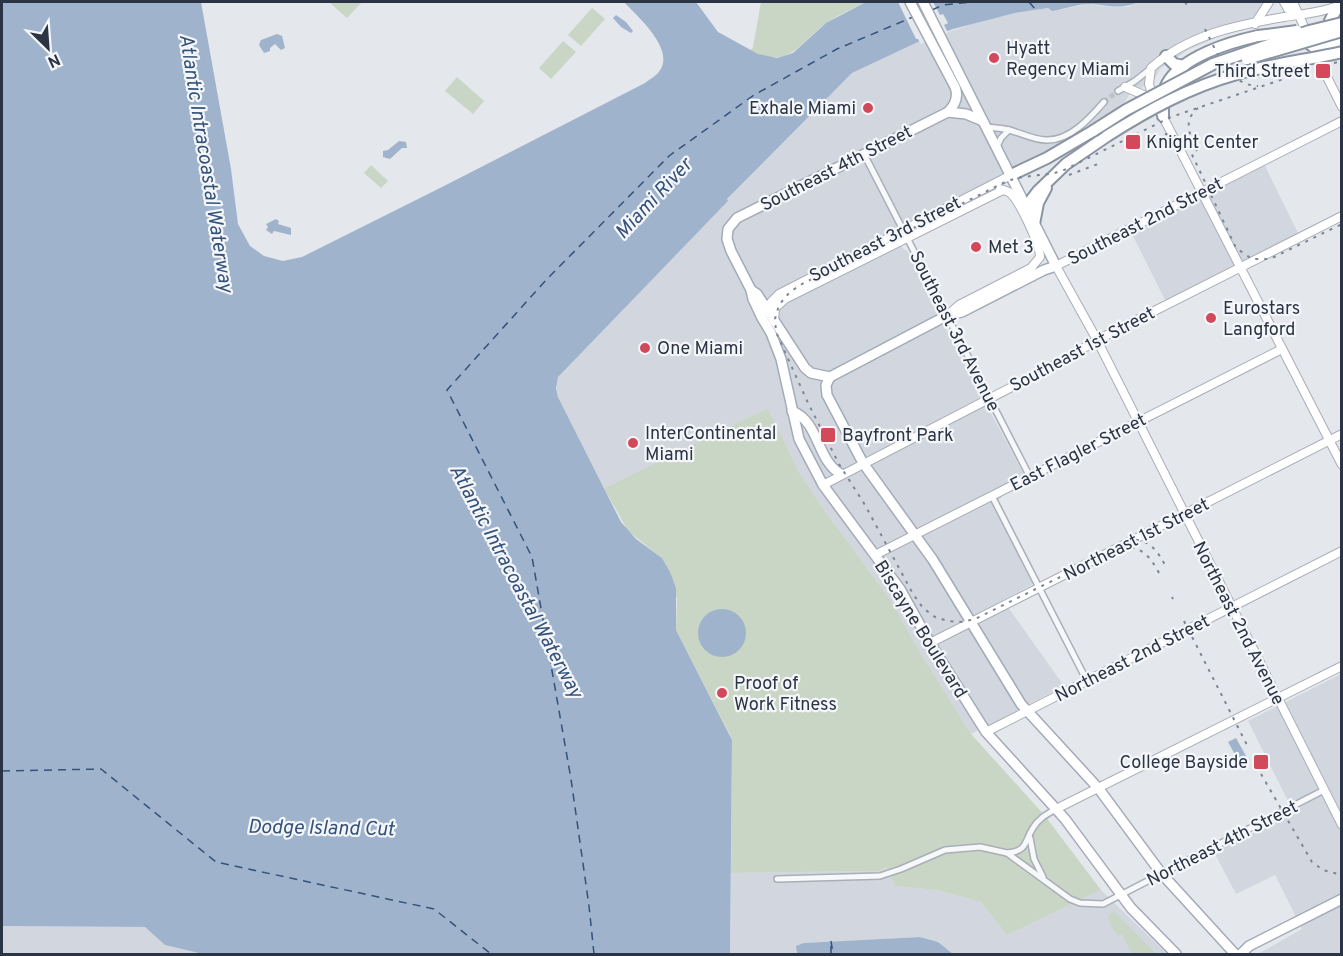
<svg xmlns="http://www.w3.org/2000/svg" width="1343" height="956" viewBox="0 0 1343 956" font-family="Overpass,sans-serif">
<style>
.built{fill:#d2d6de}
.green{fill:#c9d6c5}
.water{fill:#9fb4cc}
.pier{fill:#e4e7ec}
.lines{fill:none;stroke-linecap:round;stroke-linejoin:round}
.ferry{stroke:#34527a;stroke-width:1.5;stroke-dasharray:8 6;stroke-linecap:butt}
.street-tunnel{stroke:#bfc3cb;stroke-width:5;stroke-dasharray:5 2.5;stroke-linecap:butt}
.street-casing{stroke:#a9aeb7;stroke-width:8}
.secondary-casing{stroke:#a9aeb7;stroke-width:10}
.primary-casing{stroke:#a3abb8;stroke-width:12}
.highway-casing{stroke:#8b94a3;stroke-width:14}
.street{stroke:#f7f8fa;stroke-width:5}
.secondary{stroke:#fff;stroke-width:8}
.primary{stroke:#fff;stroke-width:9}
.highway{stroke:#fff;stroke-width:10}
.rail{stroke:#7d8696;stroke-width:2;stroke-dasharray:3 6;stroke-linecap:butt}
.highway-bridge-casing{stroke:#8b94a3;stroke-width:14;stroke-linecap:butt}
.highway-bridge{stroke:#fff;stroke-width:10}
.poi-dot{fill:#d1495b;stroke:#f4f6f9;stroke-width:2}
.labels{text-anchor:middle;stroke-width:4.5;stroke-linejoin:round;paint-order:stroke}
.poi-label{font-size:18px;fill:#2b3445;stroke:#f4f6f9;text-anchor:start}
.street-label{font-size:18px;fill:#2b3445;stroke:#f4f6f9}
.water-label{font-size:20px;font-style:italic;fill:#34527a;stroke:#f4f6f9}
</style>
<rect width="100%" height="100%" fill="#e4e7ec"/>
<g class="built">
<polygon points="1138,2 1265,2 1259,11 1249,21 1246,29 1223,35 1188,50 1160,69 1153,82 1130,93 1125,102 1050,150 893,233 899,245 908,252 934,307 1028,482 1004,494 993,507 1033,584 1003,600 1064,686 971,734 918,649 892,602 824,510 799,472 768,408 604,488 558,397 556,384 558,377 573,360 728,201 727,199 852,73 920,41 985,20 1015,13 1048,8 1052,11 1088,4 1102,6 1129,7"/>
<polygon points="1264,164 1298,233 1165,300 1131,232"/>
<polygon points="1341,674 1341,954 1258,954 1302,929 1275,875 1236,894 1214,852 1294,813 1248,721"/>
<polygon points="888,867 895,886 937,890 981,902 1007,935 1101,890 1167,954 953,954 938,942 920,937 804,943 796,952 797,954 730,954 731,873 878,871"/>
<polygon points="2,926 145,927 165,945 203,954 2,954"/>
</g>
<g class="green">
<polygon points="329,2 362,2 347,18"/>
<path d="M761 2H866C853 9 837 15 825 24 797 45 790 69 750 51L753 47Z"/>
<polygon points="592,8 605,19 581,46 568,35"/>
<polygon points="563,41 576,52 551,79 539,68"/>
<polygon points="457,77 484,101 473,114 445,91"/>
<polygon points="371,165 388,181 381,188 364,173"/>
<polygon points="768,408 799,472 824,510 892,602 918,649 971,734 1045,816 1101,890 1007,935 981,902 937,890 895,886 887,867 878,871 731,873 732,745 730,735 676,630 677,599 662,558 628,531 604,488"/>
<polygon points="1114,911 1156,954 1132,954 1122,934 1117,936 1108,919 1109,915"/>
</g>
<g class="water">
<path d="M2 2H201L231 169 238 224 250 246 264 256 283 261 302 257 444 186 645 83C648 80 653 78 657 74 679 52 638 17 624 2H696L718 32 758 54 777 58 793 53 826 23 866 2H1138C1123 10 1107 5 1090 4 1078 4 1064 9 1052 11L1048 8 1015 13 953 29 920 41 852 73 727 199 728 201 558 377 556 388 558 397 621 522 636 539 662 558 670 572 676 588V630L732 740 730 954H203L165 945 145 927 2 926Z"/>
<polygon points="616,15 626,22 633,31 631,33 621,27 613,18"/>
<polygon points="277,34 282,36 285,48 281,50 275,44 270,48 270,51 264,53 259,45 261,40"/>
<polygon points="399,141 406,142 407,148 402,148 390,159 383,157 383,151 388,150"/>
<polygon points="276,219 279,221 278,224 291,228 291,235 274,231 272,234 266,230 268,227 266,224"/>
<circle cx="722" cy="633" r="24"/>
<polygon points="1236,738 1246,756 1238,760 1228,742"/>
<polygon points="920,937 938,942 953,954 797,954 796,946 804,943"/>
</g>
<polygon class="pier" points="898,2 933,2 940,15 943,14 948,23 944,25 948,33 921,44 918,39 916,39"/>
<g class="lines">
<g class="ferry">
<polyline points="1029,2 1036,10"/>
<polyline points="932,10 943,5 972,2"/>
<polyline points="2,771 101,769 216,862 434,909 491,954"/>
<polyline points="831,941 833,954"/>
<polyline points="594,954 589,906 571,779 532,557 447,390 547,279 669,156 754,95 837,49 913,17"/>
<polyline points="831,954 831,945"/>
</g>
<polyline class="street-tunnel" points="1104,102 1118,91"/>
<g class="street-casing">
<g id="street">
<polyline points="1118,91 1135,81 1150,69"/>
<path d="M986 127C994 128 1002 128 1009 130 1021 133 1034 140 1046 140 1070 141 1090 118 1104 102"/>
<polyline points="997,147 1001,138 1009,130"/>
<polyline points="864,154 1030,477"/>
<polyline points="992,496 1087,681"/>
<polyline points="1030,838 1034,859 1043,877"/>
<path d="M1007 853C1028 851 1024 842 1033 828 1039 818 1047 814 1056 809"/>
<polyline points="777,879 880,876 901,869 945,850 980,847 1007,853 1070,899 1080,903 1103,904 1324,790"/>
</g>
</g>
<g class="secondary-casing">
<g id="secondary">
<polyline points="1284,2 1288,9 1297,15"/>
<polyline points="1293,2 1321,65"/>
<polyline points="1255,24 1269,2"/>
<polyline points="1326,75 1342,107"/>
<polyline points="1125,87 1153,99"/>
<path d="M1153 98 1149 84 1151 68C1188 35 1236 25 1284 17 1303 14 1320 13 1338 6"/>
<polyline points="1160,111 1342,465"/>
<polyline points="1342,121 1056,266 1097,340 1342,825"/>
<polyline points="769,312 771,302 779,294 1011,175"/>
<path d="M949 314 959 305 1031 268 1040 257C1040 245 1019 199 1009 192 1006 191 1003 190 1000 189"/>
<polyline points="774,321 775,308 785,299 1003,190"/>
<polyline points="823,485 1062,361 1097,340 1342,216"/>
<polyline points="875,555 1282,349"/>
<polyline points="930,643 1342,434"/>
<polyline points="986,732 1342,551"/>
<polyline points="1056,809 1342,666"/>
</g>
</g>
<g class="primary-casing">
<g id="primary">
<path d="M910 2 955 87C959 97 955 105 948 112L737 218 728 229 727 239 731 251 751 290 753 299 762 318 771 333 781 359 799 439 823 485 900 589 930 643 986 732 1065 819 1131 908 1176 954"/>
<polyline points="948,112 966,114 983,121"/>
<polyline points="751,290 757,294 805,368 811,373 830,377"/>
<polyline points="830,377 826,385 827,395 863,463 933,560 1021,704 1099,789 1161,873 1235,954"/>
<polyline points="830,377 948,315 962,312 1044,270 1056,266 923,2"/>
<path d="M792 411C820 422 816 460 841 474"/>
<polyline points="1241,954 1249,946 1342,899"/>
</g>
</g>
<g class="highway-casing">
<g id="highway">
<path d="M1338 42C1321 31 1330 18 1340 5"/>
<polyline points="1311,45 1321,47 1340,41"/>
<polyline points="1166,56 1174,64 1184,66"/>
<path d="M1163 116C1163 106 1162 93 1167 84 1181 57 1230 42 1258 36"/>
<polyline points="1011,175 1047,158 1093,131"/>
<polyline points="1029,212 1031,200 1038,191 1066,164 1107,136"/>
<polyline points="1034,224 1038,203 1046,188"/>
</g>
</g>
<use href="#street" class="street"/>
<use href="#secondary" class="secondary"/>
<use href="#primary" class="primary"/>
<use href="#highway" class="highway"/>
<g class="rail">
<polyline points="1185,2 1187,5"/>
<path d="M1205 29C1217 52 1228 85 1258 86"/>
<polyline points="1334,63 1342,61"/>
<polyline points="1165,134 1175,136 1188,146 1236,248 1252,259 1270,259 1342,224"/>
<path d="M1197 151C1190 135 1182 121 1198 108"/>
<polyline points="1069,175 1098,164"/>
<path d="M1127 540C1149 537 1158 551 1167 569"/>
<path d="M1159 573C1150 556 1140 544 1119 548L975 619 962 622 948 621 935 617 923 608 913 594 865 505 839 464 808 403 776 332 775 319 779 305 789 293 800 285 1003 183C1022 174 1042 177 1062 171L1171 117 1307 71"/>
<polyline points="1172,597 1173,599"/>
<polyline points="1184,621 1249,749"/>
<polyline points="1261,774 1312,862 1323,870 1342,875"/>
</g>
<g class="highway-bridge-casing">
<g id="highway-bridge">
<polyline points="1258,36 1297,31"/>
<polyline points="1247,59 1342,31"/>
<polyline points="1093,131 1126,110 1213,64 1309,31 1342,23"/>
<path d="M1107 136C1148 110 1190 87 1237 74 1271 64 1307 60 1342 52"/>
</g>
</g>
<use href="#highway-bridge" class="highway-bridge"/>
</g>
<g class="poi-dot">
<circle cx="994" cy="58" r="6"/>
<rect x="1315" y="63" width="16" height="16" rx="3"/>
<circle cx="868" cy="108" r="6"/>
<rect x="1125" y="134" width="16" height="16" rx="3"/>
<circle cx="976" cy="247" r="6"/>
<circle cx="1211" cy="318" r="6"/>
<circle cx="645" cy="348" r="6"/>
<rect x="820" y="427" width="16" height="16" rx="3"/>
<circle cx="633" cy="443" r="6"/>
<circle cx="722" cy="693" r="6"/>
<rect x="1253" y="754" width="16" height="16" rx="3"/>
</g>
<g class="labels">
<g class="poi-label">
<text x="1006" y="54">Hyatt<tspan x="1006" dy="21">Regency Miami</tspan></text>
<text x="1310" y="77" text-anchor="end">Third Street</text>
<text x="856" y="114" text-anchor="end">Exhale Miami</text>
<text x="1146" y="148">Knight Center</text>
<text x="988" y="253">Met 3</text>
<text x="1223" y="314">Eurostars<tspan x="1223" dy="21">Langford</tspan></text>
<text x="657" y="354">One Miami</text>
<text x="645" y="439">InterContinental<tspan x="645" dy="21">Miami</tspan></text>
<text x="842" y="441">Bayfront Park</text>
<text x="734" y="689">Proof of<tspan x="734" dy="21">Work Fitness</tspan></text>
<text x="1248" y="768" text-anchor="end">College Bayside</text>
</g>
<g class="street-label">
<text transform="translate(836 168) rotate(-27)" y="6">Southeast 4th Street</text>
<text transform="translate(1145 221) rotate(-27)" y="6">Southeast 2nd Street</text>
<text transform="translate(885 239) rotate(-27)" y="6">Southeast 3rd Street</text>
<text transform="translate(955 331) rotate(63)" y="6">Southeast 3rd Avenue</text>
<text transform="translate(1082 349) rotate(-28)" y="6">Southeast 1st Street</text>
<text transform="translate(1078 452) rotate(-27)" y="6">East Flagler Street</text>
<text transform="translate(1136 539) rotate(-27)" y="6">Northeast 1st Street</text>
<text transform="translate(1239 623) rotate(63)" y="6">Northeast 2nd Avenue</text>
<text transform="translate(921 629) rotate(58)" y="6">Biscayne Boulevard</text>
<text transform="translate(1132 658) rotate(-27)" y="6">Northeast 2nd Street</text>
<text transform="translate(1222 843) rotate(-27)" y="6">Northeast 4th Street</text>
</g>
<g class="water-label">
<text transform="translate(207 163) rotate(81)" y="7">Atlantic Intracoastal Waterway</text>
<text transform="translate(653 198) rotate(-47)" y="7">Miami River</text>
<text transform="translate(517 581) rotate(62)" y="7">Atlantic Intracoastal Waterway</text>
<text transform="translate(321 827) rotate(1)" y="7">Dodge Island Cut</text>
</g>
</g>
<rect width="1343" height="956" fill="none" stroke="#2b3445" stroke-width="6"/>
<g transform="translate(48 48) rotate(155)" stroke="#f4f6f9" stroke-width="4.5" paint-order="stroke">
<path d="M0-4.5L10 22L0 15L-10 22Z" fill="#2b3445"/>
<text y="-9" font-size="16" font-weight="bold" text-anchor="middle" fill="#2b3445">N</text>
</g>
</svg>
